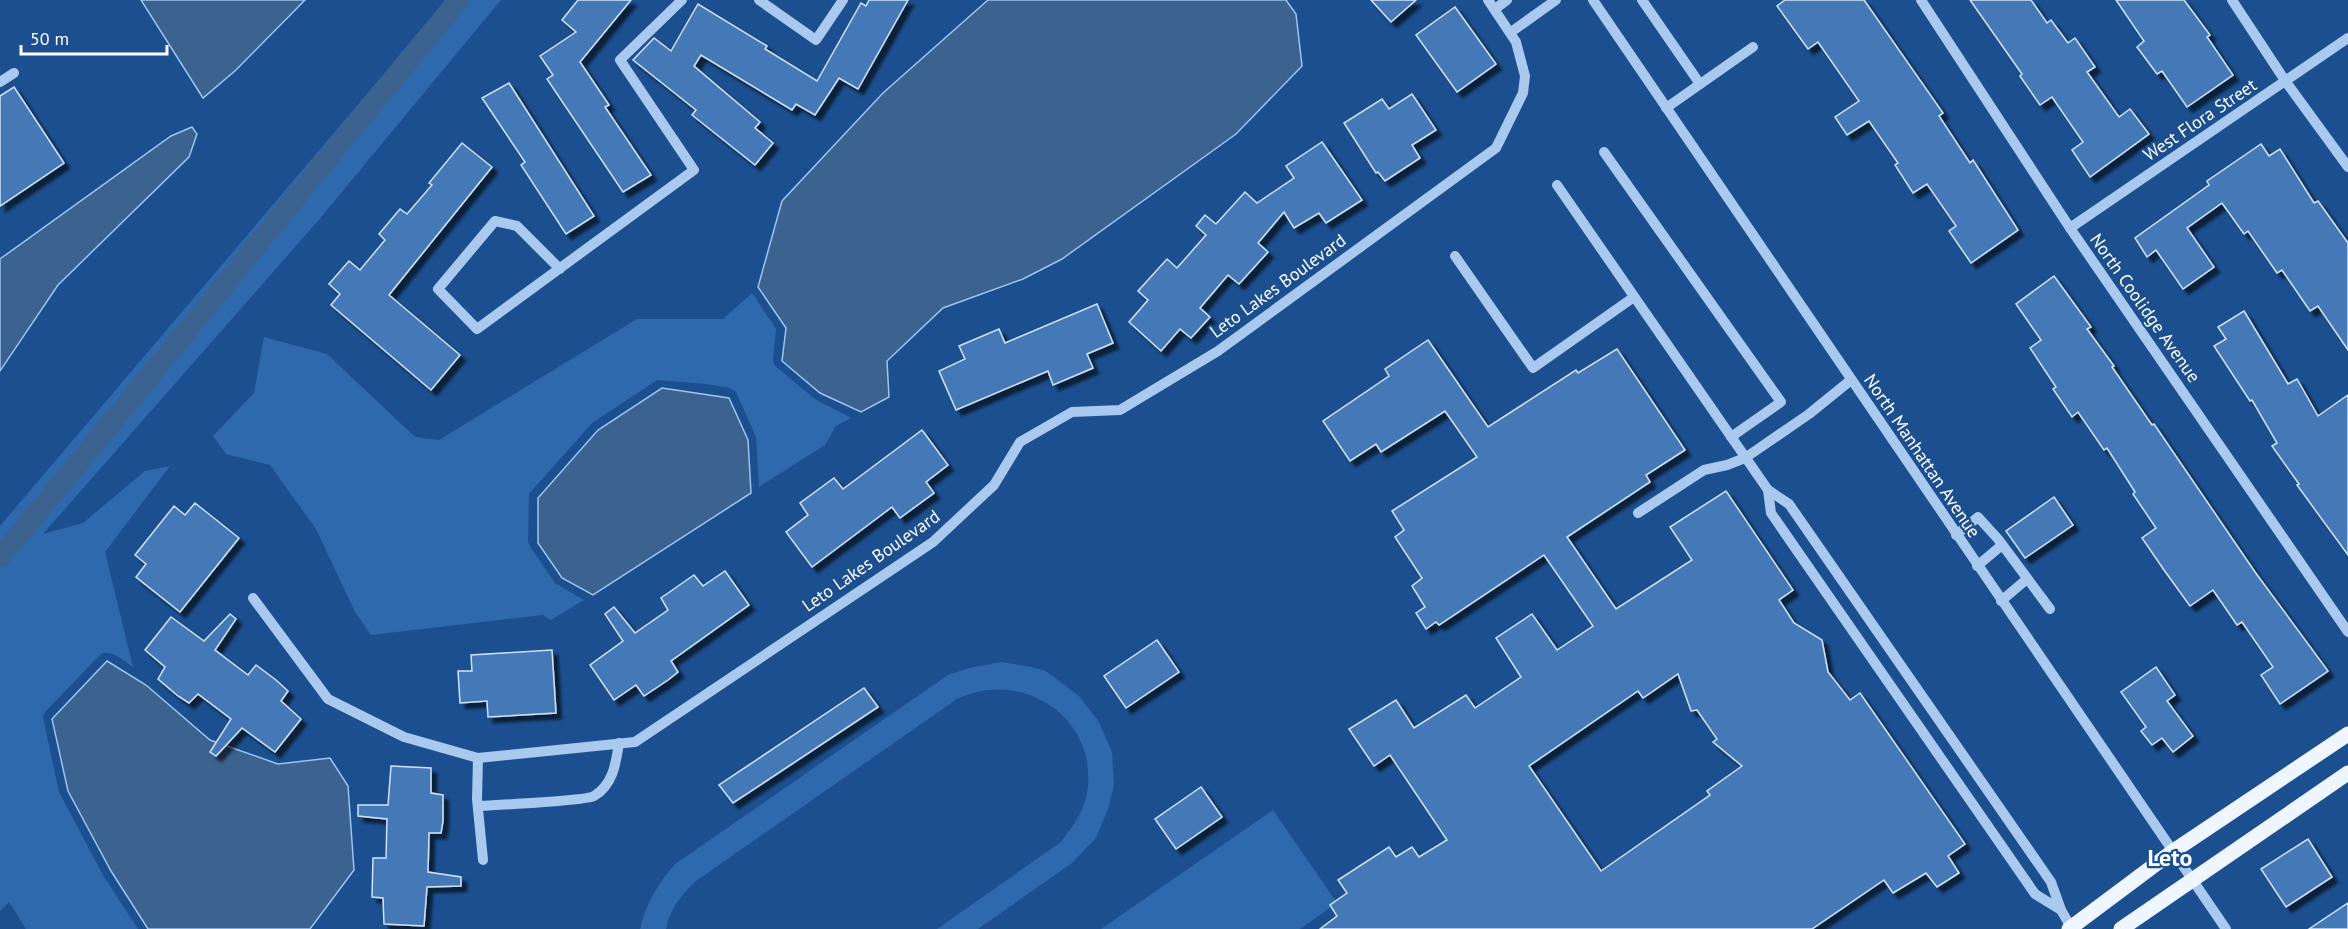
<svg xmlns="http://www.w3.org/2000/svg" width="2348" height="929" viewBox="0 0 2348 929" font-family="'PT Sans',sans-serif">
<style>
.green{fill:#2e69ad}
.water{fill:#3c6290;stroke:#9cc4f0;stroke-width:1.5}
.lines{fill:none;stroke-linecap:round;stroke-linejoin:round}
.canal{stroke:#3c6290;stroke-width:21}
.building{fill:#4478b7;stroke:#cfe3fa;stroke-width:1.5;fill-rule:evenodd;filter:url(#shadow)}
.minor{stroke:#a9c9ee;stroke-width:10}
.major{stroke:#f0f6ff;stroke-width:15}
.labels{text-anchor:middle;stroke-width:4.5;stroke-linejoin:round;paint-order:stroke}
.street-label{font-size:18px;fill:#fff;stroke:#1b4f8f}
.district-label{font-size:24px;font-weight:bold;fill:#fff;stroke:#1b4f8f}
</style>
<defs>
<filter id="shadow"><feDropShadow dx="5.5" dy="5.5" stdDeviation="1.5" flood-color="#0009"/></filter>
</defs>
<rect width="100%" height="100%" fill="#1b4f8f"/>
<g class="green">
<path d="M447 0H501L317 222 43 534 83 523 145 471 170 466 105 552 133 667C123 661 112 649 101 654L45 712 43 717 59 792 103 875 138 929H26L9 902 0 911V526Z"/>
<polygon points="752,293 776,329 773,359 774,365 815,399 851,418 836,426 825,445 759,487 756,437 736,392 730,388 706,384 657,380 592,423 529,494 528,542 531,548 555,583 584,600 551,620 543,615 371,635 355,612 316,529 270,465 226,454 213,436 254,393 264,337 327,354 415,437 439,440 637,319 723,319"/>
<path d="M1002 662 1031 667 1046 671 1079 696 1099 722 1112 752 1114 786 1108 809 1096 838 1072 863 978 929H937L1061 842C1074 825 1087 807 1088 784 1093 713 1019 669 957 699L696 881C681 895 670 909 666 929H640C646 903 658 884 675 864L948 675 969 668Z"/>
<polygon points="1273,810 1337,903 1300,929 1101,929"/>
</g>
<g class="water">
<polygon points="141,0 305,0 236,70 203,98"/>
<polygon points="988,0 1286,0 1296,14 1302,66 1236,134 1062,259 1023,279 943,308 887,361 889,397 861,412 820,393 782,361 786,328 758,287 782,201 883,93"/>
<polygon points="192,127 197,134 189,157 58,285 0,371 0,259 171,136"/>
<polygon points="662,388 729,398 748,440 751,493 593,595 562,578 538,543 538,498 598,430"/>
<polygon points="107,661 146,685 210,740 278,764 330,758 348,786 354,870 310,929 148,929 111,871 68,791 52,719"/>
</g>
<g class="lines">
<path class="canal" d="M0 557C155 373 304 184 459 0"/>
</g>
<g class="building">
<polygon points="578,0 631,0 580,62 609,105 605,107 651,175 623,192 547,79 553,75 540,56 576,32 562,20"/>
<polygon points="869,0 908,0 858,89 839,78 815,115 796,104 792,110 701,55 694,66 760,122 755,128 773,143 755,165 692,115 696,110 633,60 654,38 671,51 698,4 767,46 765,49 817,81 861,3 866,6"/>
<polygon points="1371,0 1416,0 1391,22"/>
<polygon points="1785,0 1864,0 1943,113 1939,116 1970,163 1973,160 2018,230 1971,263 1949,231 1956,226 1927,184 1913,193 1895,165 1898,163 1869,121 1847,135 1835,117 1859,101 1818,42 1808,49 1777,6"/>
<polygon points="1970,0 2031,0 2047,23 2051,20 2068,43 2075,38 2095,67 2087,72 2119,117 2130,109 2149,134 2090,177 2072,150 2083,142 2052,97 2040,105 2020,76 2022,74"/>
<polygon points="2116,0 2184,0 2210,35 2207,37 2233,75 2187,107 2162,71 2157,74 2137,47 2144,41"/>
<polygon points="1455,7 1496,64 1457,92 1416,35"/>
<polygon points="509,83 594,216 566,234 521,165 525,162 482,98"/>
<polygon points="14,87 64,163 0,206 0,96"/>
<polygon points="1412,94 1436,130 1412,145 1420,158 1385,181 1378,172 1376,173 1344,123 1382,99 1389,109"/>
<polygon points="1322,142 1362,200 1326,223 1319,213 1294,228 1284,212 1258,243 1268,252 1239,284 1228,275 1200,308 1210,317 1191,338 1180,329 1161,351 1129,322 1148,300 1138,291 1167,259 1177,268 1206,235 1196,226 1205,215 1216,224 1245,192 1257,203 1294,178 1286,166"/>
<polygon points="462,143 492,167 389,295 460,355 431,390 331,305 340,294 329,284 349,261 360,270 385,240 379,234 400,209 407,214 432,185 429,183"/>
<polygon points="2261,144 2269,156 2280,149 2314,203 2318,201 2348,243 2348,350 2318,306 2310,311 2282,270 2277,273 2248,231 2244,234 2222,203 2187,228 2214,267 2183,289 2156,250 2147,257 2135,238 2209,185 2207,181"/>
<polygon points="2054,276 2091,327 2087,329 2114,366 2112,367 2152,425 2154,424 2255,572 2328,671 2280,704 2261,675 2273,667 2242,622 2237,625 2213,590 2190,606 2164,570 2142,538 2156,528 2133,494 2135,492 2107,448 2104,450 2078,412 2072,417 2053,389 2056,387 2030,348 2041,340 2016,304"/>
<polygon points="1097,304 1113,343 1087,354 1093,368 1053,385 1048,371 956,410 939,371 965,359 959,346 999,329 1005,343"/>
<polygon points="2244,311 2288,384 2297,379 2318,416 2348,395 2348,555 2297,485 2299,484 2272,446 2277,443 2252,400 2250,401 2214,346 2226,339 2218,327"/>
<path d="M1428 340 1488 427 1576 370 1578 373 1617 349 1685 450 1646 475 1650 482 1567 537 1616 609 1692 560 1670 527 1726 491 1793 590 1779 600 1794 623 1822 640 1828 672 1850 700 1860 693 1965 844 1948 856 1959 873 1937 887 1926 873 1893 893 1884 880 1812 929H1320L1337 916 1330 905 1347 893 1338 880 1389 847 1396 857 1412 847 1419 857 1447 840 1390 755 1374 766 1349 729 1396 700 1414 728 1466 695 1475 708 1521 677 1496 638 1532 614 1557 650 1593 626 1544 555 1439 625 1436 622 1426 629 1416 613 1425 607 1412 586 1422 578 1395 537 1404 530 1392 511 1477 457 1445 411 1381 452 1376 444 1350 461 1323 421 1389 376 1385 369ZM1678 674 1691 711 1697 710 1717 739 1713 742 1742 766 1707 791 1710 795 1601 871 1529 766 1638 691 1643 698Z"/>
<polygon points="922,430 948,465 926,482 934,493 900,518 892,507 812,567 786,532 808,515 800,503 834,478 843,489"/>
<polygon points="2054,497 2073,525 2025,558 2006,531"/>
<polygon points="195,503 239,538 180,612 136,577 146,564 135,555 174,506 185,515"/>
<polygon points="725,571 749,605 671,661 678,672 668,680 644,696 636,685 614,700 590,665 623,641 605,614 614,607 635,633 668,610 661,598 681,584 694,575 703,586"/>
<polygon points="230,614 236,619 215,650 248,675 256,665 276,680 288,691 281,701 301,719 275,752 242,728 216,756 210,752 231,719 198,694 189,703 178,696 158,679 165,667 145,650 171,617 204,641"/>
<polygon points="1157,640 1179,672 1126,708 1104,676"/>
<polygon points="552,650 556,713 488,717 487,701 460,703 458,671 472,671 471,655"/>
<polygon points="2156,667 2175,695 2167,701 2193,736 2173,752 2162,738 2152,745 2141,731 2146,727 2121,692"/>
<polygon points="864,688 878,707 733,803 719,785"/>
<polygon points="391,766 431,768 431,793 443,795 443,821 441,833 429,833 428,872 461,877 461,886 427,887 424,926 384,924 383,898 372,897 373,858 386,858 387,819 358,816 358,805 388,805"/>
<polygon points="1201,787 1222,817 1176,849 1155,819"/>
<polygon points="2308,839 2332,877 2286,907 2261,869"/>
<polygon points="2348,903 2348,929 2309,929"/>
</g>
<g class="lines">
<g class="minor">
<polyline points="759,0 816,40 843,0"/>
<polyline points="1593,0 2226,929"/>
<polyline points="1642,0 1700,84"/>
<polyline points="1921,0 2070,228 2348,632"/>
<polyline points="2232,0 2286,82 2348,167"/>
<polyline points="1495,9 1507,0"/>
<polyline points="1511,32 1556,0"/>
<polyline points="0,82 14,73"/>
<polyline points="1666,108 1753,47"/>
<polyline points="1604,152 1781,402 1731,437"/>
<polyline points="1557,185 1768,490 1789,504 2051,882 2061,910 2071,927"/>
<polyline points="2070,228 2348,38"/>
<polyline points="1455,256 1533,368 1634,297"/>
<polyline points="560,269 517,226 495,221 438,289 477,329 694,170 620,60 682,0"/>
<polyline points="1768,490 1771,513 2035,894 2061,910"/>
<polyline points="1638,513 1704,470 1727,465 1745,458 1809,414 1851,380"/>
<polyline points="1956,535 1978,517 1998,539 2050,609"/>
<polyline points="1977,566 2002,545"/>
<polyline points="253,598 328,699 404,737 478,758 635,742 933,542 994,485 1020,442 1072,412 1120,410 1218,351 1496,148 1523,93 1525,76 1516,42 1488,0"/>
<polyline points="2001,601 2027,579"/>
<polyline points="478,758 477,799 483,860"/>
<path d="M478 806C495 805 586 801 594 796 613 785 616 763 619 743"/>
</g>
<g class="major">
<polyline points="2069,929 2172,852 2348,734"/>
<polyline points="2121,929 2348,773"/>
</g>
</g>
<g class="labels">
<g class="street-label">
<text transform="translate(2200 120) rotate(-34)" y="6">West Flora Street</text>
<text transform="translate(1278 286) rotate(-36)" y="6">Leto Lakes Boulevard</text>
<text transform="translate(2145 308) rotate(55)" y="6">North Coolidge Avenue</text>
<text transform="translate(1922 456) rotate(56)" y="6">North Manhattan Avenue</text>
<text transform="translate(871 561) rotate(-35)" y="6">Leto Lakes Boulevard</text>
</g>
<g class="district-label">
<text x="2170" y="866">Leto</text>
</g>
</g>
<path d="M21 45v9h146v-9" fill="none" stroke="#ffffff" stroke-width="3"/>
<text x="30" y="45" font-size="18" fill="#ffffff" stroke="#1b4f8f" stroke-width="4.5" paint-order="stroke">50 m</text>
</svg>
